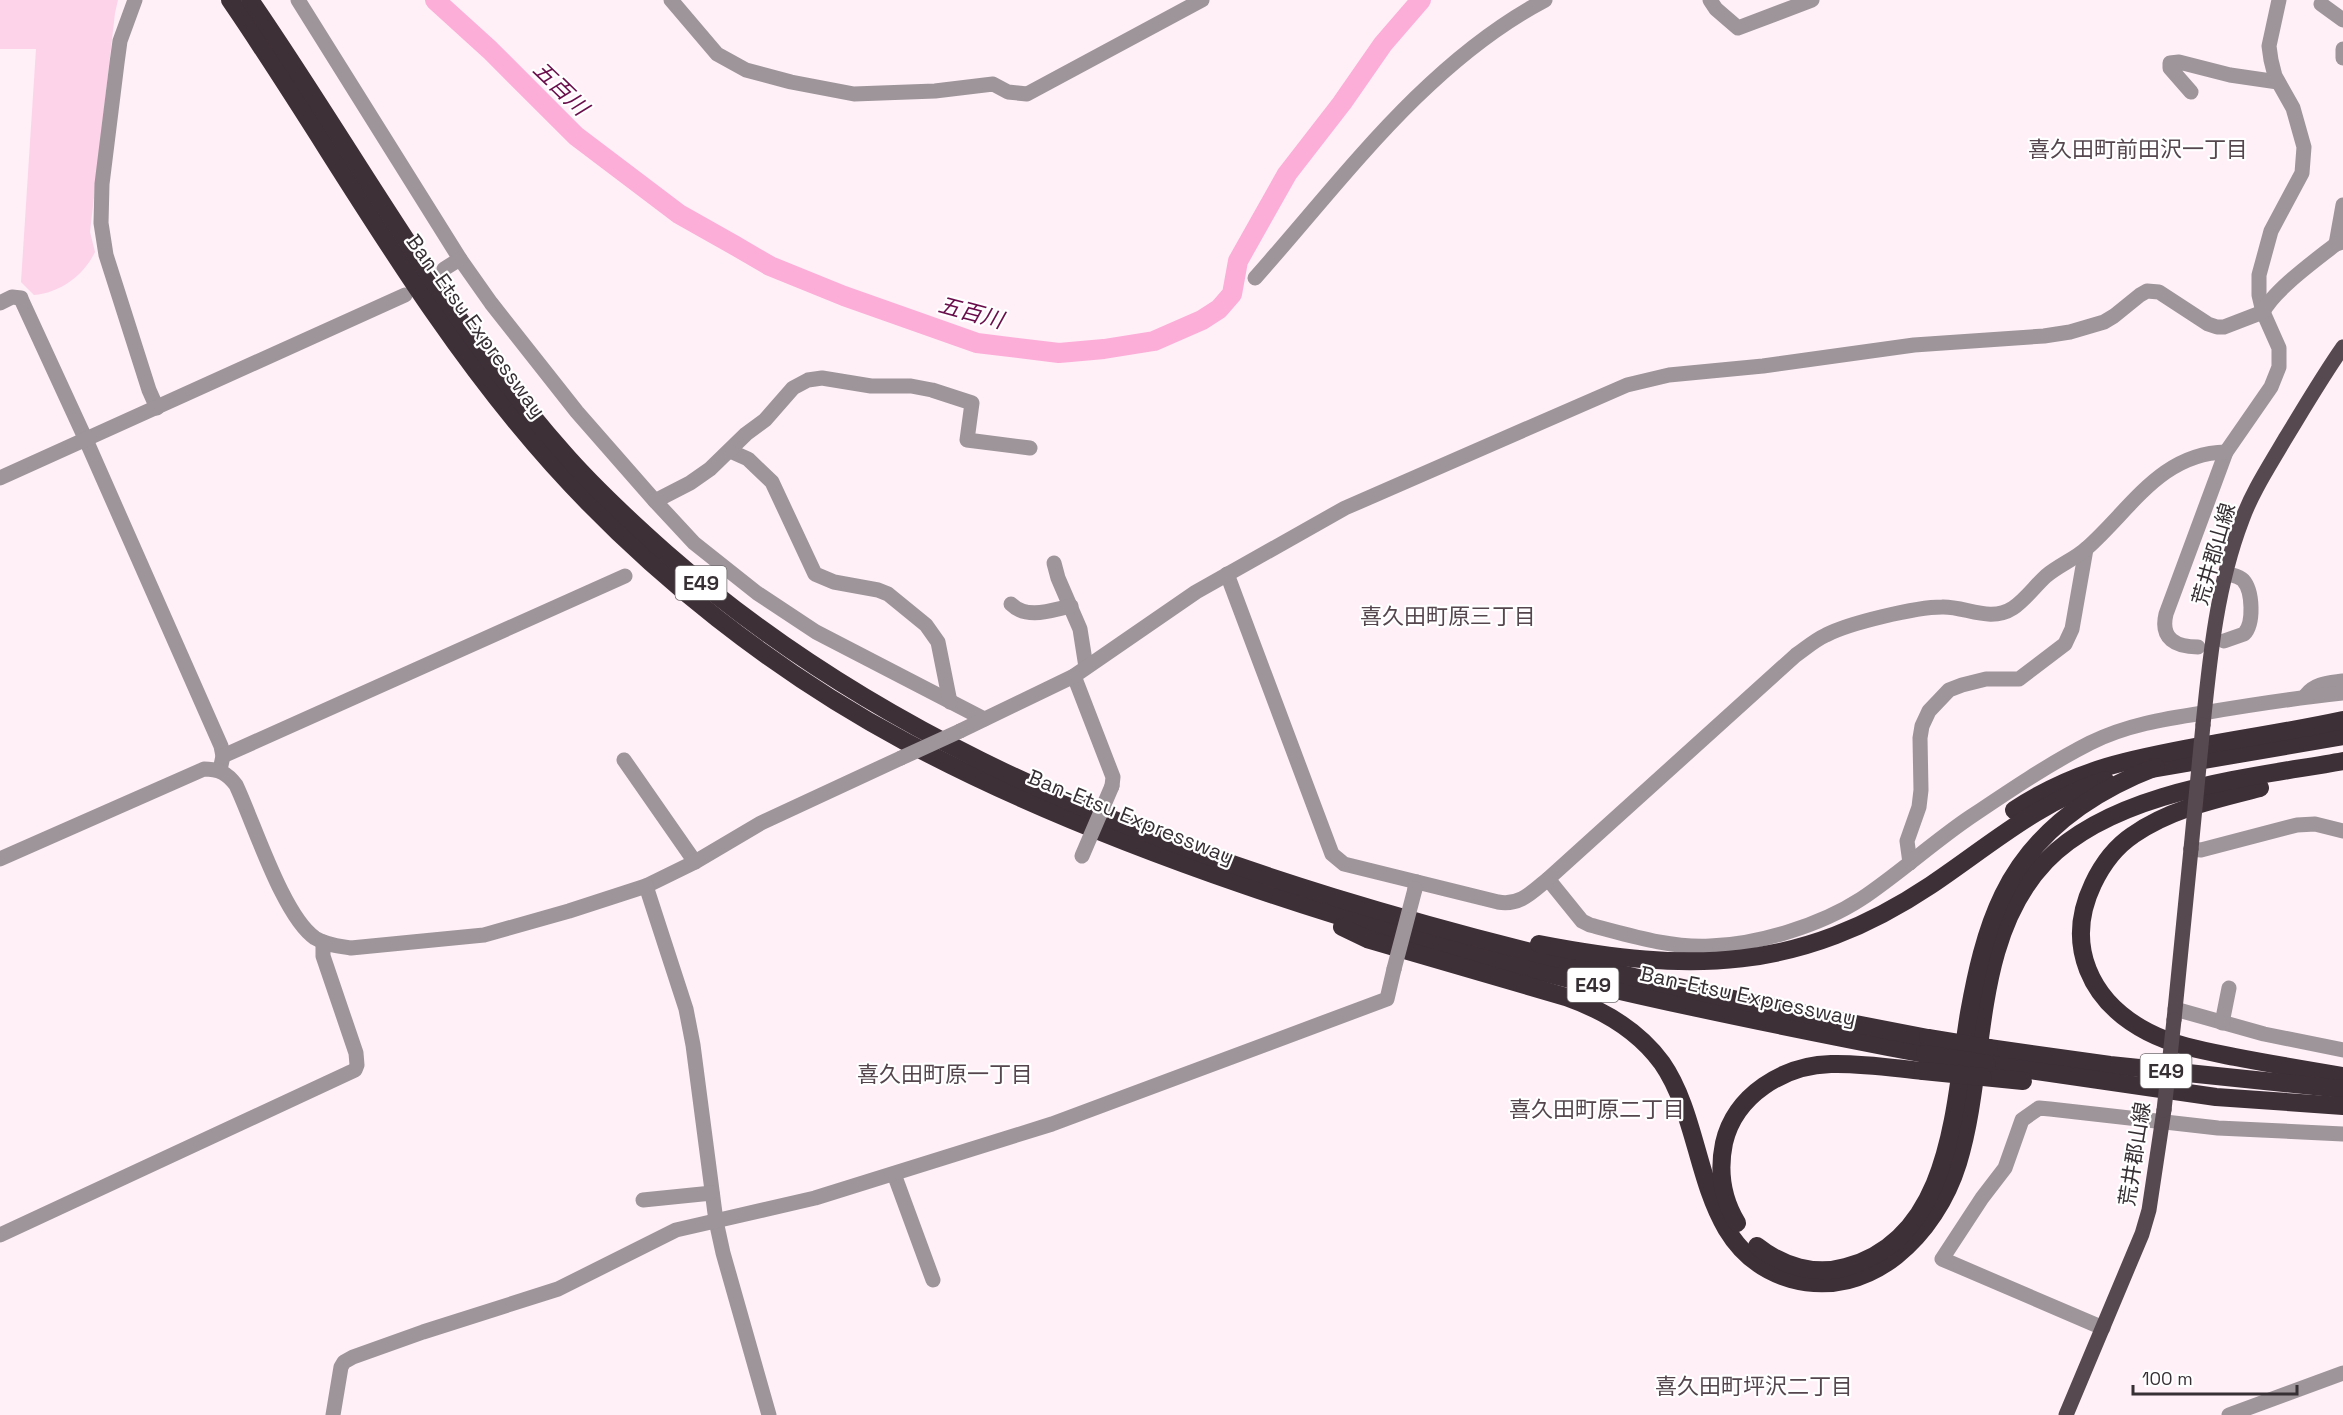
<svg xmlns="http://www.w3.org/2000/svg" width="2343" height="1415" viewBox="0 0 2343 1415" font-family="'Space Grotesk','Noto Sans JP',sans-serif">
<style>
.green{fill:#fdd3e9}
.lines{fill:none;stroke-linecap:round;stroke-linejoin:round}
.river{stroke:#fcadd8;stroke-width:20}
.minor{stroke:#9d9599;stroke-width:15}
.major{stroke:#574950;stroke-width:15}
.highway{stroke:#3e3037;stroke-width:18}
.minor-bridge{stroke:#9d9599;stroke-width:15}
.major-bridge{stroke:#574950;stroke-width:15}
.highway-bridge{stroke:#3e3037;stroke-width:18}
.labels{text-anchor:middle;stroke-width:4.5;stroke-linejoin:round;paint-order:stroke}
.shield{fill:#fff;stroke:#726d70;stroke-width:1.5}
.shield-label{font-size:20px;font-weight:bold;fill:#362f33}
.street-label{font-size:21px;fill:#362f33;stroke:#fff}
.water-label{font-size:22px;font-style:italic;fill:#690e4b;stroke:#fff}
.neighbourhood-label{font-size:22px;fill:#55464e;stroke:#fff}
</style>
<rect width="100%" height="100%" fill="#ffeff7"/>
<path class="green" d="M0 0H118L115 13 90 232 95 252C84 275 60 293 34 295L21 282 36 49H0Z"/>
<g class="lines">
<polyline class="river" points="435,0 490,50 576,136 679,214 734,245 770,266 844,296 977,343 1059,353 1104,349 1154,341 1202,320 1219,309 1232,294 1238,261 1287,174 1342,103 1383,44 1421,0"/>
<g class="minor">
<polyline points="135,0 120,41 117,63 102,184 101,223 106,255 149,390 157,408"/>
<polyline points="298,0 460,259 491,303 577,412 655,501 694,543 757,593 816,632 984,719"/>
<polyline points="671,0 717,54 746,70 791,82 854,94 935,91 993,84 1008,92 1027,94 1202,0"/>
<polyline points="1710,0 1716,9 1738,28 1812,0"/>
<polyline points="2321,4 2343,20"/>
<polyline points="2343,49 2343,58"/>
<polyline points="2191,92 2170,68 2170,63 2179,62 2230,75 2278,82"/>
<polyline points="2336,244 2343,205"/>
<polyline points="444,269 460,259"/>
<path d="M1255 278C1343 179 1426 63 1545 0"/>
<polyline points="0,303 12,297 21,298 22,301 86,440 221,746 223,756 220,770"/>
<polyline points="730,451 748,459 772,482 815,574 834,582 878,590 888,594 926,625 938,642 950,702"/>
<polyline points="0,478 405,295"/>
<polyline points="655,501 690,483 710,469 746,434 765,420 793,388 808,380 822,378 871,386 911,386 932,390 972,403 967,440 1030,448"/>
<polyline points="1054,563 1058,578 1080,629 1086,667"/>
<polyline points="1227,574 1332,854 1344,864 1417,882"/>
<path d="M1011 604C1027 620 1052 610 1071 606"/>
<path d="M2224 641 2244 634C2254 624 2253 591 2243 580 2239 576 2231 575 2226 573"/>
<path d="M2198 647C2176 647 2160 639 2166 614L2226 452 2271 387 2279 367V348L2263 312 2259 295V275L2271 231 2302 173 2304 147 2293 108 2275 76 2271 60 2269 46 2279 0"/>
<polyline points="1074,676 1113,777 1112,786"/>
<path d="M2306 695C2315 683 2329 683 2343 681"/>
<path d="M960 731 1074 676 1196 592 1345 508 1627 385 1669 375 1763 366 1914 345 2044 336 2070 332 2104 322 2114 316 2140 295 2147 291 2159 292 2208 324 2217 327H2224L2263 312C2274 290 2316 260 2336 244L2343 242"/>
<polyline points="223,756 625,576"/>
<polyline points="624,760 695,862"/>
<polyline points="2191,849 2201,850 2297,825 2315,824 2343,831"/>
<path d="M0 859 204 769C219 769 227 773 236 785 254 823 283 916 315 938 326 945 339 946 351 948L484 935 569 911 646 886 695 862 761 823 901 758"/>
<polyline points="1910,863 1907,841 1919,807 1921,790 1920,738 1922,726 1929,711 1949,690 1962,685 1986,679 2019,679 2065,644 2072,629 2086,549"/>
<path d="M1548 879 1582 921 1590 925C1629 935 1669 948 1710 946 1757 945 1821 925 1861 899 1897 875 1930 845 1966 820 2006 793 2047 765 2090 743 2126 725 2164 719 2203 713 2250 705 2296 698 2343 693"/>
<polyline points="646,886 686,1009 693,1045 716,1221 723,1253 769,1415"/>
<path d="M1415 889 1417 882 1498 902C1520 906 1532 892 1548 879L1796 655C1806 648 1815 640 1826 635 1849 623 1916 607 1942 607 1965 606 1990 623 2013 608 2025 600 2035 586 2046 576 2059 565 2075 559 2087 548 2131 509 2161 453 2226 452"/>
<polyline points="2175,1009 2264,1034 2343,1050"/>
<polyline points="2222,1023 2229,988"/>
<polyline points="894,1174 933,1280"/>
<polyline points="643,1200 712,1193"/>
<polyline points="0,1235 355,1070 357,1065 356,1053 323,956 323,942"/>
<polyline points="2103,1328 1942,1259 1982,1198 2005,1168 2022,1120 2039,1108 2050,1109 2218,1128 2343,1134"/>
<polyline points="333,1415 341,1367 344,1362 353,1357 423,1332 558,1289 676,1230 815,1198 1052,1124 1387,999 1394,969"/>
<polyline points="2229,1415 2343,1373"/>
</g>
<g class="major">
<path d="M2203 725C2210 656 2217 585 2242 520 2252 492 2270 465 2285 439 2304 408 2322 377 2343 347"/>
<polyline points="2174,1020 2191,849"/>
<polyline points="2066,1415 2142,1234 2149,1210 2164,1110"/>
</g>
<g class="highway">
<path d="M230 0C337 156 426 324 553 465 652 575 775 672 906 742 1014 800 1128 845 1244 885 1466 962 1695 1010 1925 1054"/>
<path d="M250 0C354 151 441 313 562 451 594 488 630 521 666 553 860 723 1089 822 1333 897 1529 957 1727 1000 1928 1038"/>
<polyline points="2146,770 2343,736"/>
<path d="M2260 788C2217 799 2170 809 2133 835 2115 847 2102 865 2093 884 2064 945 2090 1002 2148 1032 2175 1046 2205 1051 2235 1057 2271 1064 2307 1070 2343 1076"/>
<path d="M2014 810C2081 766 2141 757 2217 743 2259 736 2301 729 2343 720"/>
<path d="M1342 927 1367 939 1566 997C1603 1010 1638 1030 1662 1063 1710 1132 1693 1251 1791 1279 1871 1301 1936 1234 1958 1163 1988 1066 1970 940 2046 861 2115 790 2249 778 2343 761"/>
<path d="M1539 944C1689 973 1799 973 1931 885 1989 846 2037 803 2105 780"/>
<polyline points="1989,1048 2110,1065 2343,1089"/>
<polyline points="1987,1064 2216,1097 2343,1106"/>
<polyline points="1983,1077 2023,1081"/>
<path d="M1737 1223C1722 1198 1718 1172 1724 1143 1735 1095 1784 1065 1831 1064 1862 1063 1893 1068 1923 1071"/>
<path d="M1757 1246C1782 1266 1815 1276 1846 1267 1954 1238 1954 1102 1969 1013 1976 974 1985 932 2003 895 2034 831 2091 792 2156 767"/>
</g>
<g class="minor-bridge">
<polyline points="901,758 960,731"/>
<polyline points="1082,856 1112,786"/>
<polyline points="1394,969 1415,889"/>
</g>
<g class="major-bridge">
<polyline points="2191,849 2203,725"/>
<polyline points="2164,1110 2174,1020"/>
</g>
<g class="highway-bridge">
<polyline points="1928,1038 1989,1048"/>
<polyline points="1925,1054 1987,1064"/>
<polyline points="1923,1071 1983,1077"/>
</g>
</g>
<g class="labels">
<g class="shield">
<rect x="675.5" y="566" width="51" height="34" rx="4.5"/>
<rect x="1567.5" y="968" width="51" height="34" rx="4.5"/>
<rect x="2140.5" y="1054" width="51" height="34" rx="4.5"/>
</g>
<g class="shield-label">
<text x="701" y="590">E49</text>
<text x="1593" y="992">E49</text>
<text x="2166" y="1078">E49</text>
</g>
<g class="street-label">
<text transform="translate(476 326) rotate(54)" y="7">Ban-Etsu Expressway</text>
<text transform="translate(2214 554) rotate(-74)" y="7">荒井郡山線</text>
<text transform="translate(1131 817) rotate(22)" y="7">Ban-Etsu Expressway</text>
<text transform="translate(1748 996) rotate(12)" y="7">Ban-Etsu Expressway</text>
<text transform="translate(2135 1154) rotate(-81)" y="7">荒井郡山線</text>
</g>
<g class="water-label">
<text transform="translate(561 88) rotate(44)" y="8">五百川</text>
<text transform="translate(971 312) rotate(15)" y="8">五百川</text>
</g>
<g class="neighbourhood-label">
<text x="2138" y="157">喜久田町前田沢一丁目</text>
<text x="1448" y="624">喜久田町原三丁目</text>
<text x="945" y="1082">喜久田町原一丁目</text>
<text x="1597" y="1117">喜久田町原二丁目</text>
<text x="1754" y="1394">喜久田町坪沢二丁目</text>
</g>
</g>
<path d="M2133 1385v9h164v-9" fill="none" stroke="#362f33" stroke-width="3"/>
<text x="2142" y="1385" font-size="18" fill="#362f33" stroke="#ffffff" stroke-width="4.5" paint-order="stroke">100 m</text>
</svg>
